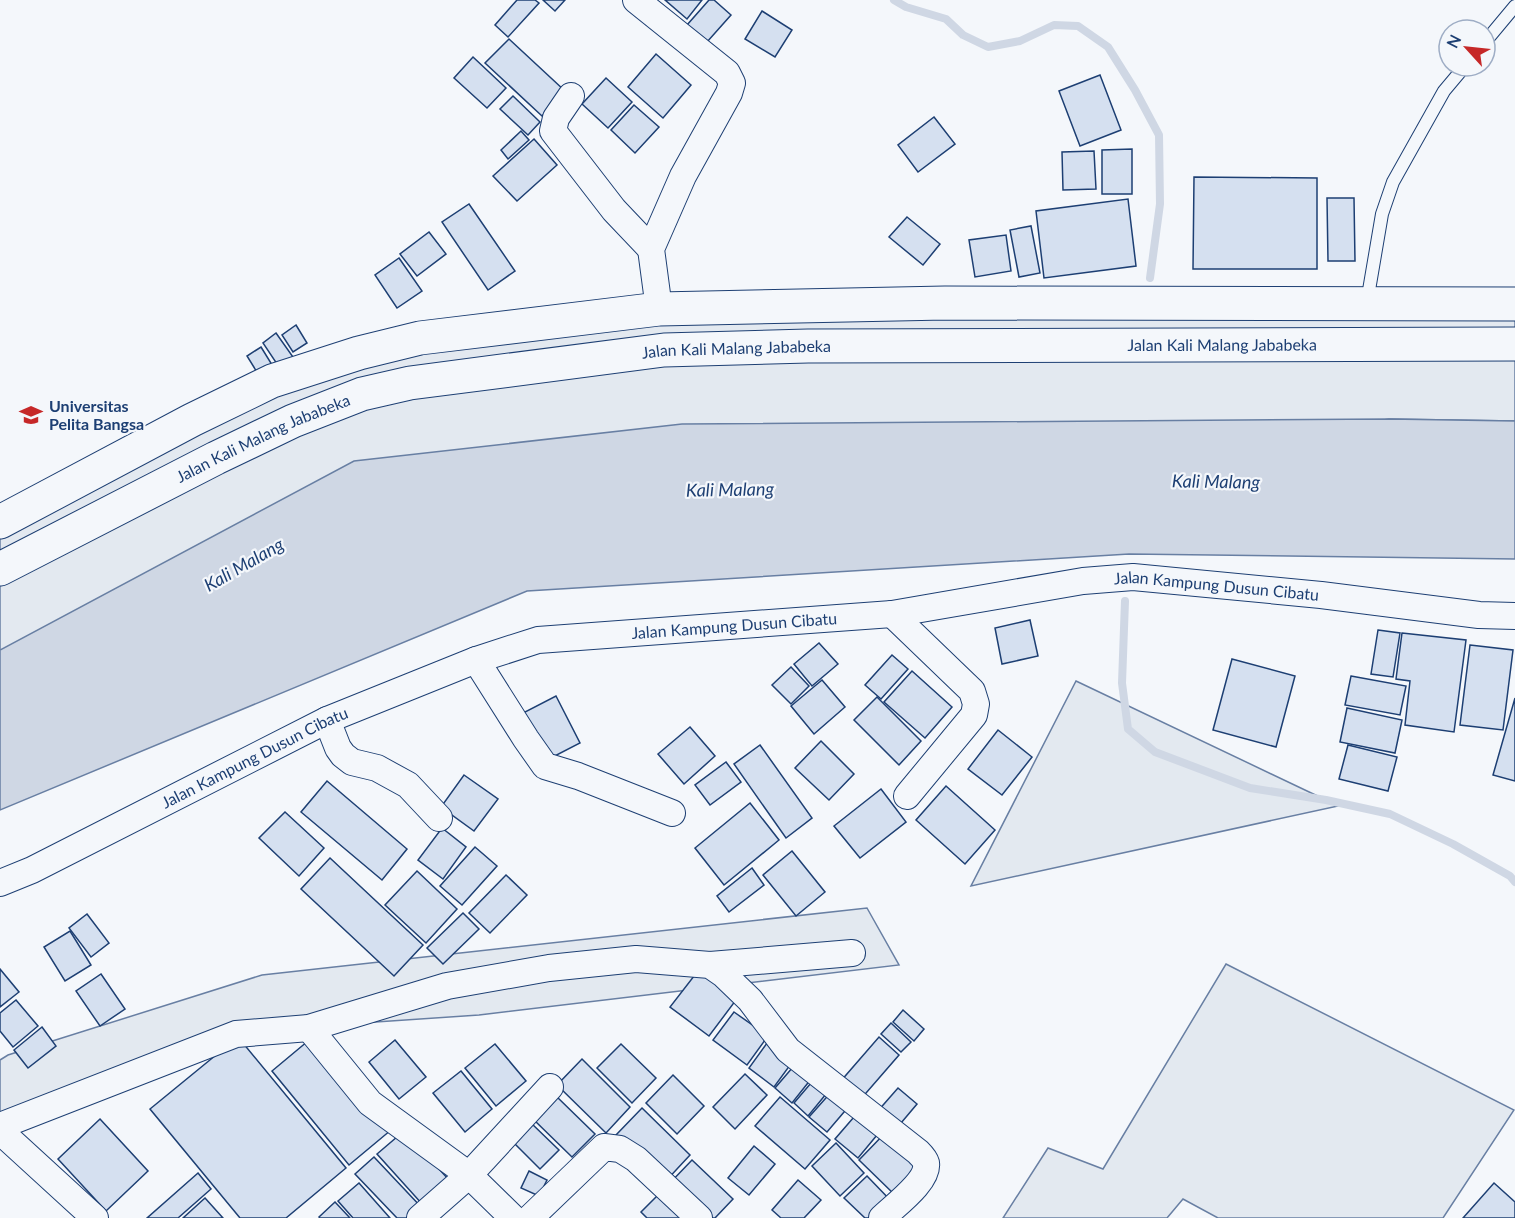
<svg xmlns="http://www.w3.org/2000/svg" width="1515" height="1218" viewBox="0 0 1515 1218" font-family="Lato,sans-serif">
<style>
.green{fill:#e3e9f0;stroke:#687fa3;stroke-width:1.5}
.water{fill:#cfd7e4;stroke:#687fa3;stroke-width:1.5}
.lines{fill:none;stroke-linecap:round;stroke-linejoin:round}
.stream{stroke:#cfd7e4;stroke-width:8}
.building{fill:#d5e0f0;stroke:#1d3f73;stroke-width:1.5}
.lane-casing{stroke:#1d3f73;stroke-width:14}
.street-casing{stroke:#1d3f73;stroke-width:28}
.secondary-casing{stroke:#1d3f73;stroke-width:35}
.lane{stroke:#f4f7fb;stroke-width:12}
.street{stroke:#f4f7fb;stroke-width:26}
.secondary{stroke:#f4f7fb;stroke-width:33}
.labels{text-anchor:middle;stroke-width:4.5;stroke-linejoin:round;paint-order:stroke}
.street-label{font-size:16px;fill:#1d3f73;stroke:#f4f7fb}
.poi-label{font-size:16px;font-weight:bold;fill:#1d3f73;stroke:#f4f7fb;text-anchor:start}
.water-label{font-size:18px;font-style:italic;fill:#1d3f73;stroke:#f4f7fb}
</style>
<rect width="100%" height="100%" fill="#f4f7fb"/>
<g class="green">
<polygon points="1515,303 1515,421 1389,419 0,650 0,522 272,381 659,309"/>
<polygon points="1076,681 1326,800 1338,806 971,886"/>
<polygon points="867,908 899,965 479,1015 230,1032 0,1132 0,1060 8,1055 262,975"/>
<polygon points="1226,964 1514,1110 1443,1218 1218,1218 1183,1199 1167,1218 1003,1218 1048,1148 1103,1169"/>
</g>
<polygon class="water" points="1389,419 1515,421 1515,559 1129,554 527,591 0,810 0,650 354,461 682,424"/>
<g class="lines">
<g class="stream">
<polyline points="894,0 906,7 946,19 963,35 988,47 1020,41 1054,25 1078,26 1108,47 1135,90 1159,135 1160,204 1150,278"/>
<polyline points="1125,601 1122,683 1128,729 1155,752 1250,788 1326,800 1390,814 1453,844 1510,876 1515,882"/>
</g>
</g>
<g class="building">
<polygon points="517,0 535,0 539,3 508,37 495,25"/>
<polygon points="543,0 565,0 555,11"/>
<polygon points="665,0 702,0 687,19"/>
<polygon points="709,0 714,0 731,15 707,42 687,25"/>
<polygon points="762,11 792,30 775,57 745,39"/>
<polygon points="509,39 565,91 542,116 485,63"/>
<polygon points="656,54 691,85 663,118 628,87"/>
<polygon points="473,57 506,88 487,108 454,78"/>
<polygon points="1100,75 1121,130 1080,146 1059,91"/>
<polygon points="606,78 632,102 608,128 582,104"/>
<polygon points="513,96 540,122 528,135 500,109"/>
<polygon points="634,105 659,127 635,153 611,130"/>
<polygon points="934,117 955,144 918,172 898,145"/>
<polygon points="521,131 529,140 508,159 501,150"/>
<polygon points="534,139 557,165 517,201 493,176"/>
<polygon points="1132,149 1132,194 1102,194 1102,150"/>
<polygon points="1094,151 1096,189 1063,190 1062,152"/>
<polygon points="1194,177 1317,178 1317,269 1193,269"/>
<polygon points="1327,198 1354,198 1355,261 1328,261"/>
<polygon points="1128,199 1136,266 1044,278 1036,211"/>
<polygon points="469,204 515,271 488,290 442,222"/>
<polygon points="907,217 940,244 923,265 889,237"/>
<polygon points="1031,226 1040,273 1019,277 1010,230"/>
<polygon points="429,232 446,254 417,276 400,254"/>
<polygon points="1006,235 1011,271 975,277 969,240"/>
<polygon points="399,258 422,291 397,308 375,275"/>
<polygon points="296,325 307,343 293,352 282,335"/>
<polygon points="276,333 293,357 279,367 263,343"/>
<polygon points="261,347 274,368 260,377 247,356"/>
<polygon points="1030,620 1038,656 1002,664 995,628"/>
<polygon points="1378,630 1400,633 1393,677 1371,674"/>
<polygon points="1402,633 1466,640 1454,732 1405,725 1410,681 1396,679"/>
<polygon points="819,643 838,664 812,686 794,664"/>
<polygon points="1470,645 1513,650 1503,730 1460,725"/>
<polygon points="892,655 908,669 881,699 865,685"/>
<polygon points="1232,659 1295,676 1276,747 1213,730"/>
<polygon points="791,667 809,686 791,704 772,685"/>
<polygon points="912,671 952,707 925,738 884,702"/>
<polygon points="1351,676 1406,686 1400,715 1345,705"/>
<polygon points="822,680 845,707 814,734 791,706"/>
<polygon points="556,696 580,743 547,760 523,713"/>
<polygon points="877,697 921,741 899,765 854,720"/>
<polygon points="1515,698 1515,781 1493,775"/>
<polygon points="1347,708 1402,720 1395,753 1340,742"/>
<polygon points="690,727 715,756 684,784 658,754"/>
<polygon points="998,730 1032,757 1002,795 968,769"/>
<polygon points="821,741 854,774 829,800 795,768"/>
<polygon points="760,745 812,818 786,838 734,764"/>
<polygon points="1348,745 1397,757 1388,791 1339,779"/>
<polygon points="726,762 741,782 710,805 695,785"/>
<polygon points="464,775 498,799 474,831 441,807"/>
<polygon points="327,781 407,849 382,880 301,812"/>
<polygon points="946,786 995,830 965,864 916,820"/>
<polygon points="881,789 906,822 860,858 834,826"/>
<polygon points="750,803 779,840 724,885 695,848"/>
<polygon points="285,812 324,848 299,876 259,838"/>
<polygon points="442,828 466,847 443,879 418,860"/>
<polygon points="475,847 497,866 462,905 440,886"/>
<polygon points="792,851 825,892 796,916 763,875"/>
<polygon points="330,858 423,945 394,976 301,889"/>
<polygon points="752,868 764,885 729,912 717,896"/>
<polygon points="417,871 457,909 426,943 385,905"/>
<polygon points="506,875 527,895 490,933 469,913"/>
<polygon points="463,913 479,929 443,964 427,948"/>
<polygon points="87,914 109,943 91,957 69,928"/>
<polygon points="70,931 91,965 65,981 44,947"/>
<polygon points="701,967 739,996 709,1036 670,1007"/>
<polygon points="0,969 19,992 0,1007"/>
<polygon points="101,974 125,1009 100,1026 76,991"/>
<polygon points="16,1000 38,1026 13,1047 0,1031 0,1013"/>
<polygon points="903,1010 924,1029 914,1041 893,1022"/>
<polygon points="734,1012 768,1036 747,1065 713,1040"/>
<polygon points="891,1023 911,1042 901,1052 881,1034"/>
<polygon points="42,1027 56,1046 28,1068 14,1050"/>
<polygon points="314,1036 391,1130 349,1165 272,1071"/>
<polygon points="238,1037 346,1168 286,1218 240,1218 150,1109"/>
<polygon points="879,1037 899,1055 860,1100 840,1082"/>
<polygon points="770,1039 796,1057 774,1087 749,1068"/>
<polygon points="395,1040 426,1077 399,1099 369,1062"/>
<polygon points="495,1044 526,1081 496,1106 465,1068"/>
<polygon points="621,1044 656,1078 632,1103 597,1068"/>
<polygon points="582,1059 630,1107 606,1133 557,1085"/>
<polygon points="799,1060 815,1074 792,1103 775,1088"/>
<polygon points="461,1071 492,1109 465,1132 433,1093"/>
<polygon points="745,1074 767,1095 735,1129 713,1107"/>
<polygon points="673,1075 704,1106 677,1134 646,1103"/>
<polygon points="817,1076 831,1088 808,1116 794,1103"/>
<polygon points="898,1088 917,1104 896,1129 877,1112"/>
<polygon points="833,1090 850,1105 827,1132 809,1117"/>
<polygon points="556,1096 595,1134 572,1157 533,1119"/>
<polygon points="780,1097 830,1140 805,1169 755,1126"/>
<polygon points="642,1108 690,1155 664,1183 616,1135"/>
<polygon points="860,1110 882,1129 858,1158 835,1139"/>
<polygon points="100,1119 148,1171 106,1211 58,1159"/>
<polygon points="531,1123 559,1150 540,1169 513,1142"/>
<polygon points="404,1131 450,1181 423,1205 377,1154"/>
<polygon points="887,1131 924,1167 896,1196 859,1160"/>
<polygon points="836,1143 864,1173 840,1196 812,1166"/>
<polygon points="754,1146 775,1164 749,1195 728,1178"/>
<polygon points="374,1157 423,1209 413,1218 397,1218 355,1174"/>
<polygon points="692,1160 733,1199 715,1218 705,1218 669,1184"/>
<polygon points="529,1171 547,1180 539,1196 521,1188"/>
<polygon points="198,1173 211,1189 178,1218 147,1218"/>
<polygon points="867,1176 893,1203 877,1218 865,1218 844,1198"/>
<polygon points="798,1180 821,1200 804,1218 781,1218 772,1210"/>
<polygon points="359,1183 390,1218 353,1218 338,1201"/>
<polygon points="1494,1183 1515,1202 1515,1218 1463,1218"/>
<polygon points="666,1187 697,1218 647,1218 641,1212"/>
<polygon points="205,1198 223,1218 183,1218"/>
<polygon points="335,1202 350,1218 320,1218 319,1217"/>
</g>
<g class="lines">
<g class="lane-casing">
<g id="lane">
<polyline points="1485,42 1515,6"/>
<polyline points="1367,302 1382,214 1393,182 1444,91 1465,66"/>
</g>
</g>
<g class="street-casing">
<g id="street">
<polyline points="636,0 727,73 732,83 729,93 683,176 651,249 659,309"/>
<polyline points="571,96 556,118 553,131 614,210 651,249"/>
<polyline points="892,614 972,691 976,704 974,715 907,796"/>
<polyline points="476,660 526,739 545,766 578,776 672,813"/>
<polyline points="327,720 338,748 343,755 352,762 377,768 408,785 439,818"/>
<path id="s1" d="M0 883 32 870 327 720 476 660 538 640 892 614 1083 581 1133 577 1321 595 1479 615 1515 616"/>
<polyline points="710,965 852,953"/>
<polyline points="309,1028 370,1103 469,1175 513,1218"/>
<path d="M0 1126 236 1034 309 1028 447 986 549 968 636 959 710 965 723 974 750 1000 788 1050 918 1152C921 1155 925 1159 926 1163 929 1181 894 1206 882 1218"/>
<polyline points="0,1131 95,1218"/>
<polyline points="420,1218 469,1175 550,1087"/>
<polyline points="530,1218 604,1147 620,1149 636,1159 699,1218"/>
</g>
</g>
<g class="secondary-casing">
<g id="secondary">
<polyline points="0,522 192,420 272,381 359,353 420,338 659,309 945,303 1515,304"/>
<path id="s2" d="M0 569 216 458 293 421 362 394 410 383 664 350 808 346 1515 344"/>
</g>
</g>
<use href="#lane" class="lane"/>
<use href="#street" class="street"/>
<use href="#secondary" class="secondary"/>
</g>
<defs>
<g id="university-bare" transform="scale(1.8)"><path d="M0-5L7-2L0 1L-7-2ZM-4 1L0 2.5L4 1V4Q0 6-4 4Z" fill="#c62828" stroke="#f4f7fb" stroke-width="2.5" paint-order="stroke"/></g>
</defs>
<g fill-rule="evenodd">
<use href="#university-bare" x="31" y="415"/>
</g>
<g class="labels">
<g class="street-label">
<text dy="6" stroke="none"><textPath href="#s2" startOffset="1266">Jalan Kali Malang Jababeka</textPath></text>
<text dy="6" stroke="none"><textPath href="#s2" startOffset="780">Jalan Kali Malang Jababeka</textPath></text>
<text dy="6" stroke="none"><textPath href="#s2" startOffset="294">Jalan Kali Malang Jababeka</textPath></text>
<text dy="6" stroke="none"><textPath href="#s1" startOffset="1274">Jalan Kampung Dusun Cibatu</textPath></text>
<text dy="6" stroke="none"><textPath href="#s1" startOffset="788">Jalan Kampung Dusun Cibatu</textPath></text>
<text dy="6" stroke="none"><textPath href="#s1" startOffset="284">Jalan Kampung Dusun Cibatu</textPath></text>
</g>
<g class="poi-label">
<text x="49" y="412">Universitas<tspan x="49" dy="18">Pelita Bangsa</tspan></text>
</g>
<g class="water-label">
<text transform="translate(1216 482) rotate(1)" y="6">Kali Malang</text>
<text transform="translate(730 490) rotate(-1)" y="6">Kali Malang</text>
<text transform="translate(244 565) rotate(-30)" y="6">Kali Malang</text>
</g>
</g>
<g transform="translate(1467 48) rotate(297)"><circle r="28" fill="#f4f7fb" stroke="#9eadc5" stroke-width="1.5"/>
<path d="M0-4.5L10 22L0 15L-10 22Z" fill="#c62828"/>
<text y="-9" font-size="16" font-weight="bold" text-anchor="middle" fill="#1d3f73">N</text>
</g>
</svg>
